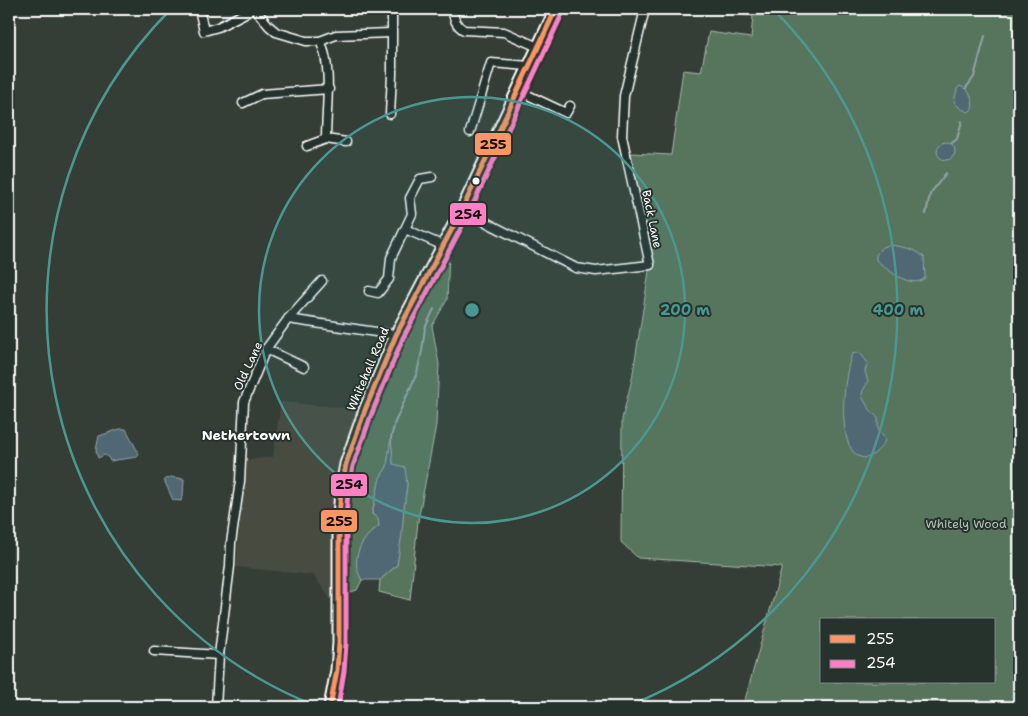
<svg xmlns="http://www.w3.org/2000/svg" width="1028" height="716" viewBox="0 0 1028 716" font-family="'Shantell Sans',sans-serif">
<style>
.built{fill:#474b40}
.green{fill:#56745c;stroke:#aabaae;fill-rule:evenodd}
.water{fill:#4f6873;stroke:#95a4ab}
.lines{fill:none;stroke-linecap:round;stroke-linejoin:round}
.stream{stroke:#95a4ab;stroke-width:2}
.minor-casing{stroke:#fff;stroke-width:11}
.primary-casing{stroke:#fff;stroke-width:15}
.minor{stroke:#26332d;stroke-width:8}
.primary{stroke:#26332d;stroke-width:11}
.bus-1-casing{stroke:#26332d;stroke-width:9}
.bus-2-casing{stroke:#26332d;stroke-width:9}
.bus-1{stroke:#fb9564;stroke-width:5}
.bus-2{stroke:#ff80c5;stroke-width:5}
.ring{fill:none;stroke:#4b9892;stroke-width:2.5}
.bus-dot{fill:#fff;stroke:#26332d;stroke-width:2}
.labels{text-anchor:middle;stroke-width:4;stroke-linejoin:round;paint-order:stroke}
.street-label{font-size:12px;fill:#fff;stroke:#26332d}
.park-label{font-size:12px;fill:#b3c0b6;stroke:#26332d}
.neighbourhood-label{font-size:14px;font-weight:bold;fill:#fff;stroke:#26332d}
.centre{fill:#4b9892;stroke:#26332d;stroke-width:2.5}
.ring-label{font-size:15px;text-anchor:middle;font-weight:bold;fill:#4b9892;stroke:#26332d;stroke-width:4;stroke-linejoin:round;paint-order:stroke}
.line-badge{stroke:#26332d;stroke-width:2}
.pale-badge-label{font-size:14px;text-anchor:middle;font-weight:bold;fill:#111}
</style>
<rect width="100%" height="100%" fill="#353e36"/>
<filter id="ink" filterUnits="userSpaceOnUse"><feTurbulence type="fractalNoise" baseFrequency=".02" numOctaves="2"/><feDisplacementMap in="SourceGraphic" scale="10" xChannelSelector="R" yChannelSelector="G"/><feConvolveMatrix kernelMatrix="1 2 1 2 8 2 1 2 1" color-interpolation-filters="sRGB"/></filter>
<g filter="url(#ink)">
<polygon class="built" points="281,402 365,410 339,611 313,575 236,567 245,460 273,457"/>
<g class="green">
<path d="M704 9H1019V707H743L782 567 638 558 621 542 622 419 632 379 650 265 630 153 671 155 683 70 701 72 709 32 751 38 753 16ZM822 620H994V682H822Z"/>
<path d="M444 246 449 254 447 300 432 326 439 364 436 425 418 521 410 600 379 592 380 580 397 565 407 484 393 465 391 438 387 467 380 478 372 514 378 518 379 526C361 538 350 560 362 580L357 590 339 596 341 491 365 410Z"/>
</g>
<g class="water">
<path d="M960 86C970 90 974 99 972 109L969 112 961 109 954 102 957 89Z"/>
<circle cx="946" cy="151" r="9"/>
<path d="M890 245C903 247 914 248 924 257L925 278C911 290 888 270 876 260V255L882 247Z"/>
<path d="M856 353H860L868 363 865 371 868 382C866 386 863 389 862 394 862 400 873 414 878 418V429L885 439C884 445 879 449 874 454 870 457 865 459 860 457 835 447 844 373 852 354Z"/>
<polygon points="120,429 126,429 139,454 137,457 110,461 108,457 104,455 98,458 96,450 99,436"/>
<path d="M391 437 393 464 405 467 407 484 404 508 402 533 397 565 380 580H362C349 560 361 538 379 526L378 518 372 514 380 478 387 467Z"/>
<polygon points="171,477 184,479 183,496 181,501 173,500 164,480"/>
</g>
<g class="lines">
<g class="stream">
<polyline points="966,88 974,77 985,36"/>
<polyline points="952,143 957,139 962,121"/>
<polyline points="926,214 930,194 946,173"/>
<polyline points="391,438 395,422 417,373 422,351 425,328 434,309"/>
<polyline points="1018,552 1019,554"/>
</g>
<g class="minor-casing">
<g id="minor">
<polyline points="199,9 204,31 218,27 253,9"/>
<polyline points="255,9 269,26 276,32 306,41 320,41 336,35 391,33"/>
<path d="M452 9C454 18 455 25 464 30L504 32 538 47"/>
<path d="M320 41C333 66 326 110 326 139"/>
<polyline points="517,90 566,113 570,106"/>
<polyline points="243,103 262,94 329,89"/>
<polyline points="390,114 392,75 392,9"/>
<polyline points="470,132 491,63 529,66"/>
<polyline points="326,139 346,142"/>
<polyline points="307,146 326,139"/>
<polyline points="462,210 576,268 596,271 650,265 622,136 624,96 645,9"/>
<polyline points="405,229 412,214 410,198 420,179 432,177"/>
<polyline points="369,291 378,293 389,279 391,258 405,229 444,246"/>
<polyline points="288,319 396,335"/>
<polyline points="266,349 304,367"/>
<polyline points="154,651 219,655"/>
<polyline points="216,707 219,655 230,566 231,543 240,481 244,402 266,349 288,319 322,281"/>
</g>
</g>
<g class="primary-casing">
<polyline id="primary" points="330,707 337,670 339,643 339,517 341,491 346,464 365,410 396,335 462,210 556,9"/>
</g>
<use href="#minor" class="minor"/>
<use href="#primary" class="primary"/>
<g class="bus-1-casing">
<polyline id="bus-1" points="330,707 337,670 339,643 339,517 341,491 346,464 365,410 396,335 462,210 556,9"/>
</g>
<g class="bus-2-casing">
<polyline id="bus-2" points="338,707 344,671 346,644 346,517 348,492 353,466 372,413 403,338 469,213 563,12"/>
</g>
<use href="#bus-1" class="bus-1"/>
<use href="#bus-2" class="bus-2"/>
</g>
</g>
<circle cx="472" cy="310" r="213" fill="#4b9892" fill-opacity=".12"/>
<g class="ring">
<circle cx="472" cy="310" r="213"/>
<path d="M316 706A426 426 0 0 1 171 9M773 9A426 426 0 0 1 628 706"/>
</g>
<circle class="bus-dot" cx="476" cy="181" r="4.5"/>
<g class="labels">
<g class="street-label">
<text transform="translate(652 219) rotate(78)" y="4">Back Lane</text>
<text transform="translate(248 366) rotate(-65)" y="4">Old Lane</text>
<text transform="translate(368 369) rotate(-67)" y="4">Whitehall Road</text>
</g>
<g class="park-label">
<text x="966" y="528">Whitely Wood</text>
</g>
<g class="neighbourhood-label">
<text x="246" y="440">Nethertown</text>
</g>
</g>
<circle cx="472" cy="310" r="8" class="centre"/>
<g class="ring-label">
<text x="685" y="315">200 m</text>
<text x="898" y="315">400 m</text>
</g>
<g class="line-badge">
<rect x="474" y="132" width="38" height="24" rx="5" fill="#fb9564"/>
<rect x="449" y="202" width="38" height="24" rx="5" fill="#ff80c5"/>
<rect x="330" y="473" width="38" height="24" rx="5" fill="#ff80c5"/>
<rect x="320" y="509" width="38" height="24" rx="5" fill="#fb9564"/>
</g>
<g class="pale-badge-label">
<text x="493" y="149">255</text>
<text x="468" y="219">254</text>
<text x="349" y="489">254</text>
<text x="339" y="526">255</text>
</g>
<rect width="1028" height="716" fill="none" stroke="#26332d" stroke-width="30"/>
<rect x="15" y="15" width="998" height="686" fill="none" stroke="#fff" stroke-width="2" filter="url(#ink)"/>
<rect x="820" y="618" width="175" height="65" fill="#26332d" stroke="#7d8581"/>
<rect x="830" y="635" width="25" height="8" fill="#fb9564" stroke="#7d8581"/>
<text x="866" y="644" font-size="15" fill="#ffffff">255</text>
<rect x="830" y="660" width="25" height="8" fill="#ff80c5" stroke="#7d8581"/>
<text x="866" y="668" font-size="15" fill="#ffffff">254</text>
</svg>
